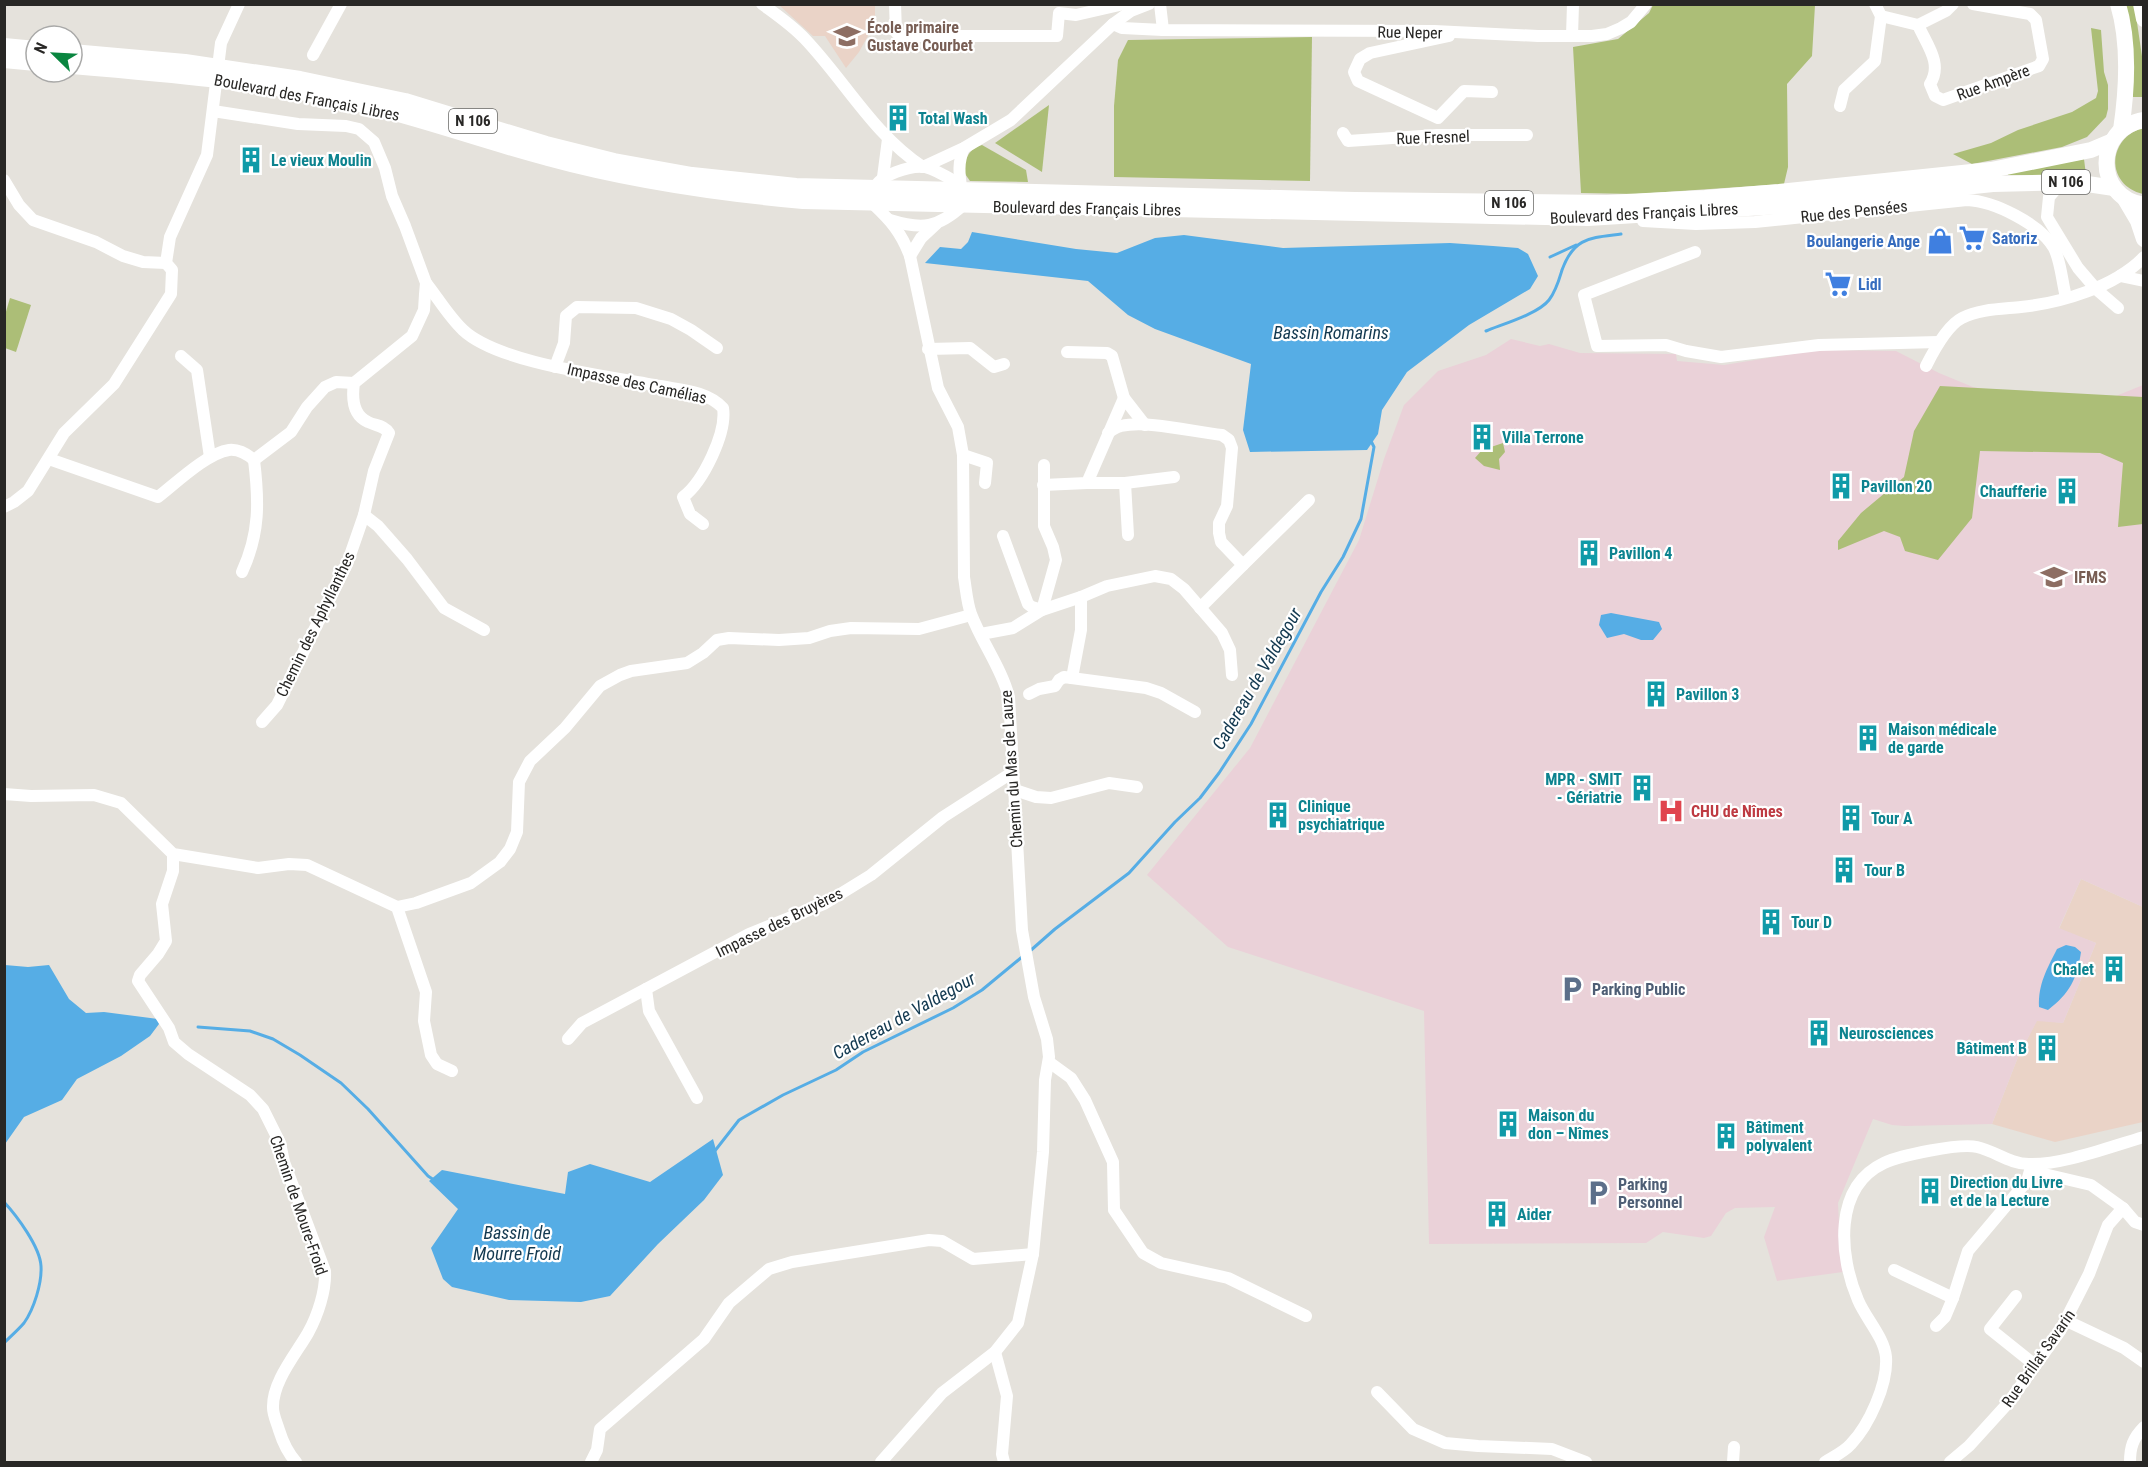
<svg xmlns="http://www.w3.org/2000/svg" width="2148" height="1467" viewBox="0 0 2148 1467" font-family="'Roboto Condensed',sans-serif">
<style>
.education{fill:#ead3c7}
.medical{fill:#ead1d8}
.green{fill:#acbe77}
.water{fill:#56ade5}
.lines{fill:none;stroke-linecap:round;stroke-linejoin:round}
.stream{stroke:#56ade5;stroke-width:3}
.minor{stroke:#fff;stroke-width:12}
.major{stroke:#fff;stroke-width:16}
.labels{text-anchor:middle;stroke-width:4.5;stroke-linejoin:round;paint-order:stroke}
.shield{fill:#fff;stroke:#686866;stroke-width:1.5}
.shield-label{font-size:15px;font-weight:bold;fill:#282725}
.education-label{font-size:16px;font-weight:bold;fill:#785e54;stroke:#fff;text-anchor:start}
.street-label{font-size:16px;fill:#282725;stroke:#fff}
.culture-label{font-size:16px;font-weight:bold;fill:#0d838f;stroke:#fff;text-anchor:start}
.shop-label{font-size:16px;font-weight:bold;fill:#366cbe;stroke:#fff;text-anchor:start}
.health-label{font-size:16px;font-weight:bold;fill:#be3a42;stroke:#fff;text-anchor:start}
.service-label{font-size:16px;font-weight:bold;fill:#4e5e75;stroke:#fff;text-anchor:start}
.water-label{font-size:18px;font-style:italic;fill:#133950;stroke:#fff}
</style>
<rect width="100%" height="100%" fill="#e5e2dc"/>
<g class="education">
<polygon points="779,5 875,5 875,23 859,52 846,68 825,36 813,36"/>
<polygon points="2081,879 2143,907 2143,1122 2055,1142 1992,1124 2018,1057 2037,1020 2063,1023 2096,943 2059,929"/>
</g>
<polygon class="medical" points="1511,339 1540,346 1549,344 1580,353 1676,354 1677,361 1724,365 1817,350 1896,351 1939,373 1973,387 2089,407 2143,385 2143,907 2081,879 2059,928 2096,943 2063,1023 2037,1021 2018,1057 1992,1124 1905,1126 1892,1125 1873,1119 1838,1203 1841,1265 1843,1272 1777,1281 1764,1237 1775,1207 1735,1208 1726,1213 1711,1236 1704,1238 1663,1232 1646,1243 1429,1244 1424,1011 1228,947 1147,875 1250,748 1359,540 1384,459 1404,405 1438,371 1486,355"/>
<g class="green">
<polygon points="1653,5 1815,5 1812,56 1787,84 1788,167 1784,184 1636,194 1581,193 1573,47 1618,39 1649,13"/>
<polygon points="2125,5 2134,5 2135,9 2143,63 2143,97 2133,97"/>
<polygon points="2091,28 2101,30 2104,72 2108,85 2108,109 2106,117 2087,137 2062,147 1972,164 1953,154 1991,143 2018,130 2072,112 2096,98 2098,91"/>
<polygon points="1312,37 1310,181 1114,177 1114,106 1118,60 1128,40"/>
<polygon points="1049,105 1042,172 995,143"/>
<path d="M2143 128V194C2105 185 2107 138 2143 128Z"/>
<path d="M982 145 1026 170 1028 182 970 181 963 171C965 159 969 148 982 145Z"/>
<polygon points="2084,159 2086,175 2008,175 2008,173"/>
<polygon points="10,298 31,305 16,352 5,348 5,315"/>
<polygon points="1940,386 2143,397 2143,524 2118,527 2123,463 2100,453 1980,451 1972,518 1938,560 1905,551 1900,537 1884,531 1838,550 1838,541 1861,513 1904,477 1914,431"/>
<polygon points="1503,443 1505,452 1499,459 1500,470 1484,466 1475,458 1482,450"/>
</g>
<g class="water">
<polygon points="972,232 1076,249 1117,253 1155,238 1184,235 1283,248 1450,243 1493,246 1518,248 1528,254 1538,276 1530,289 1469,325 1407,372 1382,410 1378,434 1367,450 1250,452 1243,430 1251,364 1155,329 1128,315 1088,281 925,263 940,247 961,249 968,242"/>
<polygon points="1611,613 1659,622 1662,629 1653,640 1641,640 1624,634 1607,638 1599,625 1601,615"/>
<path d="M2066 945 2075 947 2081 952C2077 979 2070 993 2048 1010L2039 1007C2038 984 2047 969 2057 949Z"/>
<polygon points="5,965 28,967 49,965 69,999 86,1013 104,1012 158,1019 159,1024 150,1036 121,1056 77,1079 62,1100 24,1117 5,1144"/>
<polygon points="713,1139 723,1175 704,1200 658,1244 610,1296 581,1302 509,1300 452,1287 443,1279 431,1248 458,1209 429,1181 442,1170 565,1194 568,1172 590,1164 650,1182"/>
</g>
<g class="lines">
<g class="stream">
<polyline points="1550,257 1576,245"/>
<path d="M1486 331C1503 324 1538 314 1549 300 1556 291 1559 280 1562 270 1574 237 1590 238 1621 234"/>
<polyline points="1030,951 1055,929 1129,873 1175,822 1200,798 1219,773 1251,724 1321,592 1343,557 1361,519 1374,447 1371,441"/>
<polyline points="198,1027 250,1031 273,1039 300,1055 341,1083 368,1109 428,1176 434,1180"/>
<polyline points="714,1152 739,1120 783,1095 836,1070 863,1052 953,1008 982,990 1022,957"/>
<path d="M4 1202C17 1216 40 1247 41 1266 42 1283 34 1309 24 1323 18 1330 11 1336 4 1343"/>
</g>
<g class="minor">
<path d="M762 4C777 15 792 25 805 39 845 81 874 135 923 167"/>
<polyline points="895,4 896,32 900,36 1057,36 1059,13 1076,15 1124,4"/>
<polyline points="1160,4 1163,30"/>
<path d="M1881 16 1918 25C1927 45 1943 64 1930 84L1935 96 1943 100 2039 66 2043 59 2036 20 2030 14 1973 4"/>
<polyline points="1113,24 1122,28 1163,30 1434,31 1538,36 1592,36 1607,34 1621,28 1631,22 1646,4"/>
<polyline points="1918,25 1946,11 1953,4"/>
<polyline points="1449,36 1370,53 1360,59 1354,72 1358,81 1438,118 1464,91 1492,92"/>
<polyline points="1572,36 1573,4"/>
<polyline points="313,55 341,4"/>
<polyline points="1840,106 1844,90 1875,61 1881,16 1875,4"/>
<path d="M213 111 298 124 346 126 359 129 374 142 385 168 392 196 405 226 426 283 425 294 424 310 412 336 354 383C352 397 352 415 368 422 376 426 384 425 389 433L374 471 364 515 347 564 277 705 262 722"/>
<polyline points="1343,133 1348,141 1437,135 1527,135"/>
<polyline points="923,167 964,148 1011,120 1113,24 1131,11 1149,4"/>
<polyline points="883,177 888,139"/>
<polyline points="4,180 19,205 33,220 96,242 123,256 143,262 166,263"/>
<polyline points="2067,184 2055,190 2049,197 2047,217 2078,268 2096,289 2118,308"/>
<path d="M890 220C922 230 938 228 963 205 962 184 955 168 964 148"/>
<path d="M1643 221 1696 224 1755 222 1967 200C1994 201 2040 224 2054 248 2061 262 2062 282 2066 297"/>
<polyline points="1695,252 1584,295 1597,346 1666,345 1686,351 1721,357 1819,345 1939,342"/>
<polyline points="910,256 921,238 936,224"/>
<polyline points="2120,276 2144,281"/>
<path d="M426 283C438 298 449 317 463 330 499 364 610 376 660 386 682 390 707 391 723 408 727 433 703 482 683 497L690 514 703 524"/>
<polyline points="928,349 970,348 994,367 1004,364"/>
<polyline points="1067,352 1107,353 1112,356 1124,398 1145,425"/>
<polyline points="181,356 197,370 210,457"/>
<path d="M1926 366C1933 352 1948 325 1962 318 1979 309 2002 309 2021 307 2061 303 2115 287 2144 257"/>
<polyline points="555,367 564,343 566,316 577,307 636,308 671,319 691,330 717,348"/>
<path d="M1108 433C1112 430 1115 427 1121 426 1148 420 1193 432 1222 435L1229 440 1232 448 1227 506 1219 523V533L1221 542 1243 565 1200 608"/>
<polyline points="963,455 987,463 985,483"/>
<path d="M49 459 158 497C175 484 207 453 229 450 238 449 247 454 254 460L291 432 307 407 325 387 336 382 354 383"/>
<polyline points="1087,483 1125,483 1174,477"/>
<polyline points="1125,483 1128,535"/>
<polyline points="1043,485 1087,483 1124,398"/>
<polyline points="4,507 14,502 28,491 64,433 114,384 171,294 172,270 166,263 170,237 207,155 221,43 239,4"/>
<polyline points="364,515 378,526 407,559 444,608 484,630"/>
<polyline points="1003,536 1028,604 1032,607 1042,610 1056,560 1053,547 1044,526 1044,465"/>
<polyline points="1243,565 1309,500"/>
<path d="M242 572C260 533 259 501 254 460"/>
<polyline points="981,634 1013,628 1042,610 1081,597 1107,586 1155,576 1171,579 1184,589 1222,633 1230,650 1232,675"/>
<polyline points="1072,678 1081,630 1081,597"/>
<polyline points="1029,694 1039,689 1055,686 1059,680 1064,677 1146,688 1161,693 1195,712"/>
<polyline points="1015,790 1036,797 1051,798 1109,783 1137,787"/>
<polyline points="4,794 31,796 94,795 121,803 173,854 258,868 289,864 307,865 397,907 426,992 424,1021 431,1055 437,1064 452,1071"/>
<path d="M173 854V871L162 904 166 941 158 954 140 975 138 981 169 1028 174 1042 188 1054 250 1095 263 1109 280 1143 284 1162 325 1271C326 1290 318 1315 308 1333 296 1354 272 1382 273 1408 273 1415 277 1423 279 1430 283 1443 287 1452 296 1462"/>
<polyline points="397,907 416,903 471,883 500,862 510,849 517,832 519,782 530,761 565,728 600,686 620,675 631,671 687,663 703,653 717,640 729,638 779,640 809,638 830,631 851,628 919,629 971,615"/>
<polyline points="646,989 649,1011 697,1098"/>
<polyline points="568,1039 582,1023 749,934 824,904 871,875 943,817 1013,772"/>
<polyline points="1049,1062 1071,1078 1085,1100 1113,1162 1114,1210 1143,1253 1161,1263 1228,1278 1306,1316"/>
<polyline points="2032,1164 2040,1173 2091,1185 2123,1208 2135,1222 2144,1225"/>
<polyline points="1894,1270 1953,1298"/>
<polyline points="2016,1296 1990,1329 2035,1365"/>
<polyline points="2067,1321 2124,1348 2144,1362"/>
<polyline points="1936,1326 1945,1317 1953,1298 1968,1251 2027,1181 2032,1164"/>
<polyline points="995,1352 1007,1396 1002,1454 1004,1462"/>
<polyline points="1377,1392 1413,1429 1445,1443 1478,1446 1552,1449 1586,1462"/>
<polyline points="591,1462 597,1450 600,1429 704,1339 729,1303 769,1269 792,1262 929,1240 942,1241 973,1259 1033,1254"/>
<path d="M881 1462 942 1393 995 1352 1018 1323 1033 1254 1043 1152 1045 1080 1049 1057 1047 1039 1034 997 1022 930 1009 697C1001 667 982 643 971 614 967 603 966 589 964 577L963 455 958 427 938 388 910 256C901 232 891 221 873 204 873 199 873 193 874 189 879 175 911 165 925 167 937 170 949 178 959 184"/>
<polyline points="1733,1462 1734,1447"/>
<path d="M1825 1462C1833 1457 1844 1452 1851 1444 1869 1425 1888 1384 1886 1357 1884 1337 1866 1319 1858 1300 1839 1256 1833 1187 1884 1163 1901 1155 1960 1143 1977 1147 1995 1151 2010 1164 2029 1164 2063 1165 2109 1147 2144 1137"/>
<polyline points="1950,1462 1969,1446 2009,1402 2060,1331 2089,1274 2108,1225 2123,1208"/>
<path d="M2130 1462C2130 1447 2133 1438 2144 1427"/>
</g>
<g class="major">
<path d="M2118 4C2130 44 2127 90 2121 130"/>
<polyline points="2141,4 2144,19"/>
<polyline points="4,46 36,49"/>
<polyline points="72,52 185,62 300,79 405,101 546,144 614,161 692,175 796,186 1355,200 1607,203 1705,198 1779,192 1991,170 2091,150 2110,142"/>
<polyline points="4,60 36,63"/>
<path d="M72 66C167 74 262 82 356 103 421 118 483 141 548 158 632 181 716 193 803 201L1588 218 1780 206 1993 184 2074 182 2114 188"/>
<path d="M2144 120C2094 128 2094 198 2144 205"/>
<polyline points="2125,199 2138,221 2144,239"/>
</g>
</g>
<defs>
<g id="school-bare" transform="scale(2.07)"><path d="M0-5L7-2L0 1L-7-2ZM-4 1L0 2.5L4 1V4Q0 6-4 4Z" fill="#8d6e63" stroke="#fff" stroke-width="2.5" paint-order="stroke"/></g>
<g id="building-bare" transform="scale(2.07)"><path d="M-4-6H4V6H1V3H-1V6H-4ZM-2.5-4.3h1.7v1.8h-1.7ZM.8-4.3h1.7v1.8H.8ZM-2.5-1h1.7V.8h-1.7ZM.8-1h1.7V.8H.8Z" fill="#0f9aa8" stroke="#fff" stroke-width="2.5" paint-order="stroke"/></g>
<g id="supermarket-bare" transform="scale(2.07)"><path d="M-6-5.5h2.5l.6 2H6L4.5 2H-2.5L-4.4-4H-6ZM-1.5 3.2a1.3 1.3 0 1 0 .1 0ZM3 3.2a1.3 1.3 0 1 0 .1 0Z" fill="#3f7fe0" stroke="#fff" stroke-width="2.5" paint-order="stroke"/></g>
<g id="shop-bare" transform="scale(2.07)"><path d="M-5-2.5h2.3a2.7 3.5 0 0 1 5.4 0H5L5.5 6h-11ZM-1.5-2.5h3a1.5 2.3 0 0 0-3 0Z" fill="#3f7fe0" stroke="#fff" stroke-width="2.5" paint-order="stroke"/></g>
<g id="university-bare" transform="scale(2.07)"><path d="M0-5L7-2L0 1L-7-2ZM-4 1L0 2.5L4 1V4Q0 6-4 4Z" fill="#8d6e63" stroke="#fff" stroke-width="2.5" paint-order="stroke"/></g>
<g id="hospital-bare" transform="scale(2.07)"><path d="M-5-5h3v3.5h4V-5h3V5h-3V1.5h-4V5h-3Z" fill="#e0444e" stroke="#fff" stroke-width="2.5" paint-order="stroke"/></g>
<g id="parking-bare" transform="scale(2.07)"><path d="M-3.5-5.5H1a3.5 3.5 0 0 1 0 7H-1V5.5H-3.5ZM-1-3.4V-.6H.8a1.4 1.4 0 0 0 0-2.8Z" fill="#5c6f8a" stroke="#fff" stroke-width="2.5" paint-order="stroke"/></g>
</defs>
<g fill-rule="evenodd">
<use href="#school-bare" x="847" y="36"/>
<use href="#building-bare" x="898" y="118"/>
<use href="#building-bare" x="251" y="160"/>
<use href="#supermarket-bare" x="1972" y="238"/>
<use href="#shop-bare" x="1940" y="241"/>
<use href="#supermarket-bare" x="1838" y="284"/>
<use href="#building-bare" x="1482" y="437"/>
<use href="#building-bare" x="1841" y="486"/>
<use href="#building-bare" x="2067" y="491"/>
<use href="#building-bare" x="1589" y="553"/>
<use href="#university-bare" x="2054" y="577"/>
<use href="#building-bare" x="1656" y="694"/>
<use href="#building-bare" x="1868" y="738"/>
<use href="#building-bare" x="1642" y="788"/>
<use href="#hospital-bare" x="1671" y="811"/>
<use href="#building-bare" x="1278" y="815"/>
<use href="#building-bare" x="1851" y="818"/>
<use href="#building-bare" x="1844" y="870"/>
<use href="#building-bare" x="1771" y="922"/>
<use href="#building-bare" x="2114" y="969"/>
<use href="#parking-bare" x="1572" y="989"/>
<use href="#building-bare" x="1819" y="1033"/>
<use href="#building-bare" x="2047" y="1048"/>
<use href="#building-bare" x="1508" y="1124"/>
<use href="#building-bare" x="1726" y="1136"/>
<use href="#building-bare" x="1930" y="1191"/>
<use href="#parking-bare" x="1598" y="1193"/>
<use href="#building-bare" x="1497" y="1214"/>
</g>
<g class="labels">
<g class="shield">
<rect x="449" y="109" width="48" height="24" rx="4.5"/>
<rect x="2042" y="170" width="48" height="24" rx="4.5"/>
<rect x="1485" y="191" width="48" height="24" rx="4.5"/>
</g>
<g class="shield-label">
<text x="473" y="126">N 106</text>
<text x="2066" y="187">N 106</text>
<text x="1509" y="208">N 106</text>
</g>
<g class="education-label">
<text x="867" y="33">École primaire<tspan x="867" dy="18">Gustave Courbet</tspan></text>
<text x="2074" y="583">IFMS</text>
</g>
<g class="street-label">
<text transform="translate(1410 32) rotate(1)" y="6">Rue Neper</text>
<text transform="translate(1993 82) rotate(-20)" y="6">Rue Ampère</text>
<text transform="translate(307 97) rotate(11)" y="6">Boulevard des Français Libres</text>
<text transform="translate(1433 137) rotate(-2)" y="6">Rue Fresnel</text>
<text transform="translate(1087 208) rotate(1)" y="6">Boulevard des Français Libres</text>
<text transform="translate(1854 211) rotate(-6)" y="6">Rue des Pensées</text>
<text transform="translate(1644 213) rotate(-3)" y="6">Boulevard des Français Libres</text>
<text transform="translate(637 383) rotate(12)" y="6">Impasse des Camélias</text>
<text transform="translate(315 624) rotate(-64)" y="6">Chemin des Aphyllanthes</text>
<text transform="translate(1011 769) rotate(-94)" y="6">Chemin du Mas de Lauze</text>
<text transform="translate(779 922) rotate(-26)" y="6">Impasse des Bruyères</text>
<text transform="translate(299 1205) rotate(71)" y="6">Chemin de Moure-Froid</text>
<text transform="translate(2038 1358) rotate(-55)" y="6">Rue Brillat Savarin</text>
</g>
<g class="culture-label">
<text x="918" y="124">Total Wash</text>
<text x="271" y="166">Le vieux Moulin</text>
<text x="1502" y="443">Villa Terrone</text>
<text x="1861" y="492">Pavillon 20</text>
<text x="2047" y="497" text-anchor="end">Chaufferie</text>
<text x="1609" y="559">Pavillon 4</text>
<text x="1676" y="700">Pavillon 3</text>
<text x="1888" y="735">Maison médicale<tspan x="1888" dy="18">de garde</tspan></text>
<text x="1622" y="785" text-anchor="end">MPR - SMIT<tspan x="1622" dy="18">- Gériatrie</tspan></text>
<text x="1298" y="812">Clinique<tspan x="1298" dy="18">psychiatrique</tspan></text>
<text x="1871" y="824">Tour A</text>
<text x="1864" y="876">Tour B</text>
<text x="1791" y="928">Tour D</text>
<text x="2094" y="975" text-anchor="end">Chalet</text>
<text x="1839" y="1039">Neurosciences</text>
<text x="2027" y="1054" text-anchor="end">Bâtiment B</text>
<text x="1528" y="1121">Maison du<tspan x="1528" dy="18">don – Nîmes</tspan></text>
<text x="1746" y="1133">Bâtiment<tspan x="1746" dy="18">polyvalent</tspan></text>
<text x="1950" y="1188">Direction du Livre<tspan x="1950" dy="18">et de la Lecture</tspan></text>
<text x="1517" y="1220">Aider</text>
</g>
<g class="shop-label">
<text x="1992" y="244">Satoriz</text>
<text x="1920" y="247" text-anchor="end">Boulangerie Ange</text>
<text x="1858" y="290">Lidl</text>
</g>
<g class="health-label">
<text x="1691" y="817">CHU de Nîmes</text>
</g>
<g class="service-label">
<text x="1592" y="995">Parking Public</text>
<text x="1618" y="1190">Parking<tspan x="1618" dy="18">Personnel</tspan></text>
</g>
<g class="water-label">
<text x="1331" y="339">Bassin Romarins</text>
<text transform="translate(1257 679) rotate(-60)" y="6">Cadereau de Valdegour</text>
<text transform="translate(904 1016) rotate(-29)" y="6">Cadereau de Valdegour</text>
<text x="517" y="1239">Bassin de<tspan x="517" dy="21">Mourre Froid</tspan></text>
</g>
</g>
<rect width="2148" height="1467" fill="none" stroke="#282725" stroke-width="12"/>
<g transform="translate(54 54) rotate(294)"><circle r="28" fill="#ffffff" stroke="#a9a9a8" stroke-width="1.5"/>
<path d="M0-4.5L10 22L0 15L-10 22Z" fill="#0a8640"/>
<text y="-9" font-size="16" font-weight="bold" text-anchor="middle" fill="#282725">N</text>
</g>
</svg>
